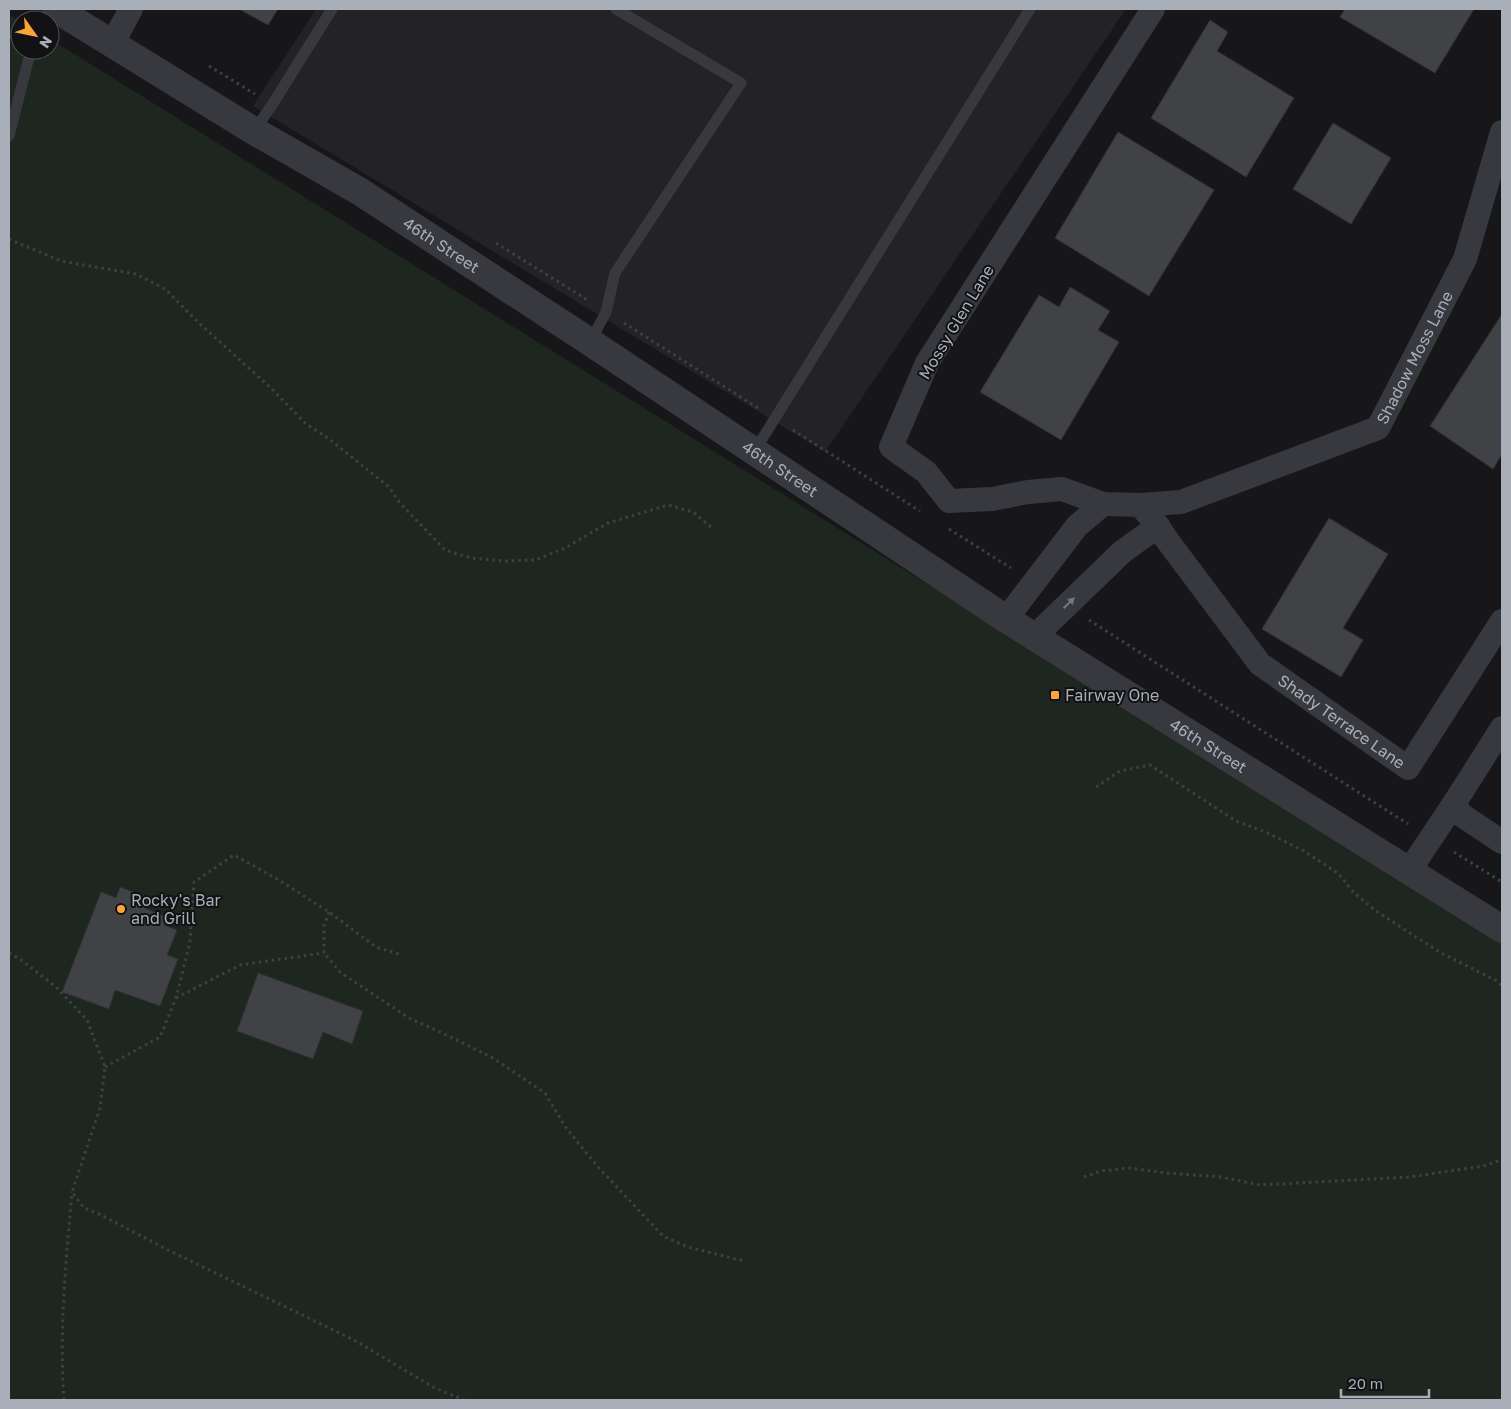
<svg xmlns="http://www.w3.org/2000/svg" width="1511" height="1409" viewBox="0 0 1511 1409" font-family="'Golos Text',sans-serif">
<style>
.built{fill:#232326}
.green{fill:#1e271f}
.building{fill:#414246;stroke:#313135}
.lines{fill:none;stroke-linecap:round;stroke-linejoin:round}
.path{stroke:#3d4045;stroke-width:3;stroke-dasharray:2.5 4;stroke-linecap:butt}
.service{stroke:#37393e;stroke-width:11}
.minor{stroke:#37393e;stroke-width:24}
.tertiary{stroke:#37393e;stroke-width:28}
.oneway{fill:#757a82}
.poi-dot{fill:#fca72c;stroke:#121214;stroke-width:2}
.labels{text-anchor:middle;stroke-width:4;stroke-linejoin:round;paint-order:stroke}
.street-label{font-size:16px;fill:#a8afb9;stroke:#121214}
.poi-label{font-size:16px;fill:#a8afb9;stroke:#121214;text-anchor:start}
</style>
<rect width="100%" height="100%" fill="#171719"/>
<polygon class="built" points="316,9 1126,9 825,452 253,106"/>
<polygon class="green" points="9,14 20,21 20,50 50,50 50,39 1502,941 1502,1400 9,1400"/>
<g class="building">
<polygon points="239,9 278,9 268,25"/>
<polygon points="1345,9 1474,9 1435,73 1340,17"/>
<polygon points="1210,20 1228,32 1217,51 1294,98 1246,177 1151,118"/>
<polygon points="1333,123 1391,158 1351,224 1293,189"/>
<polygon points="1118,132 1214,190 1149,296 1055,238"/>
<polygon points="1070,287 1110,311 1098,330 1119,342 1061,440 980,392 1039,295 1059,307"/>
<polygon points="1502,314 1502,454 1493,469 1430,426"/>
<polygon points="1329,518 1388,554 1343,628 1363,640 1341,677 1262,629"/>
<polygon points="120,887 149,898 145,908 166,917 164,925 177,930 167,955 178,959 160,1006 115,990 109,1009 62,992 101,892 116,898"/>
<polygon points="258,973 363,1011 352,1044 323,1032 313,1059 237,1031"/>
</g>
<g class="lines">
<g class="path">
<polyline points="9,36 17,41"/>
<polyline points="209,66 255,94"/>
<polyline points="9,239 61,261 136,274 165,289 200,324 272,389 306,424 328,438 389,487 400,503 445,550 471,558 504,561 535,560 565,548 608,523 668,505 693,512 713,529"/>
<polyline points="496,243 589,301"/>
<polyline points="624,323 758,408"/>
<polyline points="793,430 920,511"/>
<polyline points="949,529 1011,568"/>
<polyline points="1089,620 1408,824"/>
<polyline points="1096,787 1120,771 1150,765 1236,821 1268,833 1304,851 1339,874 1353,892 1376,911 1441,953 1497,981 1502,986"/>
<polyline points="1454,852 1502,882"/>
<polyline points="329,912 324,926 324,953 341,973 409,1018 453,1038 493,1058 545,1093 566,1128 598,1167 663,1236 688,1247 744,1261"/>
<polyline points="9,953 20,959 56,987 87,1020 105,1067 100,1108 72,1192 84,1208 101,1215 170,1251 354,1340 433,1387 464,1400"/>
<polyline points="176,998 240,965 324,953"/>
<polyline points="105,1067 160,1037 176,998 190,942 194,882 234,855 279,880 329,912 376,947 402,955"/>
<polyline points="1084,1177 1101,1171 1130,1168 1166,1173 1221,1177 1260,1185 1410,1177 1483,1166 1502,1160"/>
<path d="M64 1400C59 1331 66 1261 72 1192"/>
</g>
<g class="service">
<polyline points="254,131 272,105 332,9"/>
<polyline points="9,136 28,61 33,50"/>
<polyline points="590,342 606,312 615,273 741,83 616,9"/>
<polyline points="754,452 1030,9"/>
</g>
<g class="minor">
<path id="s1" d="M1153 9 927 363 891 447 926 472 949 501 992 499 1028 492 1062 489 1103 504 1140 505 1158 526 1167 540 1260 664 1408 768 1502 621"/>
<polyline points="112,44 131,9"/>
<path id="s2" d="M1140 505 1181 502 1378 428 1465 259 1502 132"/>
<polyline points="1006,619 1077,526 1103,504"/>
<polyline points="1034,637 1122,552 1158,526"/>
<polyline points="1502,728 1455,802 1460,814 1502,842"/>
<polyline points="1409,871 1455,802"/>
</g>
<path class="tertiary" id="s3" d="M56 9 254 131 359 191 590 342 1006 619 1502 929"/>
</g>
<defs><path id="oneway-solid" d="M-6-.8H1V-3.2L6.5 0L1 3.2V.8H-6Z" transform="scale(1.25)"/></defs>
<use class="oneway" href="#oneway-solid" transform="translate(1069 603) rotate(-44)"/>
<g class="poi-dot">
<rect x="1050" y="690" width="10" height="10" rx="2.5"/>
<circle cx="121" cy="909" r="5"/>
</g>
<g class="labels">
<g class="street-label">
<text dy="6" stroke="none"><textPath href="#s3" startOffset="452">46th Street</textPath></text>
<text transform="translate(956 322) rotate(-59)" y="6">Mossy Glen Lane</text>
<text dy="6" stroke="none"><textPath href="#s2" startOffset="331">Shadow Moss Lane</textPath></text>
<text dy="6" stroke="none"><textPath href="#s3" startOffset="858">46th Street</textPath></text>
<text dy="6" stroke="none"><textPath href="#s1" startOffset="1085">Shady Terrace Lane</textPath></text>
<text dy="6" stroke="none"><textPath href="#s3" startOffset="1368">46th Street</textPath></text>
</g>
<g class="poi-label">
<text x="1065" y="701">Fairway One</text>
<text x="131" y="906">Rocky's Bar<tspan x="131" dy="18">and Grill</tspan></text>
</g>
</g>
<rect width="1511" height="1409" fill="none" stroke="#a8afb9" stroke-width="20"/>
<g transform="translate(35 35) rotate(123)"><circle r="24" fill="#121214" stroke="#4e5156"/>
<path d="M0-4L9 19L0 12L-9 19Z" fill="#fca72c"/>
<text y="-8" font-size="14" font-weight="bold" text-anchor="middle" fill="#a8afb9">N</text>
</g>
<path d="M1341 1389v8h88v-8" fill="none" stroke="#a8afb9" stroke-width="2.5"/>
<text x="1348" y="1389" font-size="15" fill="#a8afb9" stroke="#121214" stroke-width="4" paint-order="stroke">20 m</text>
</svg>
